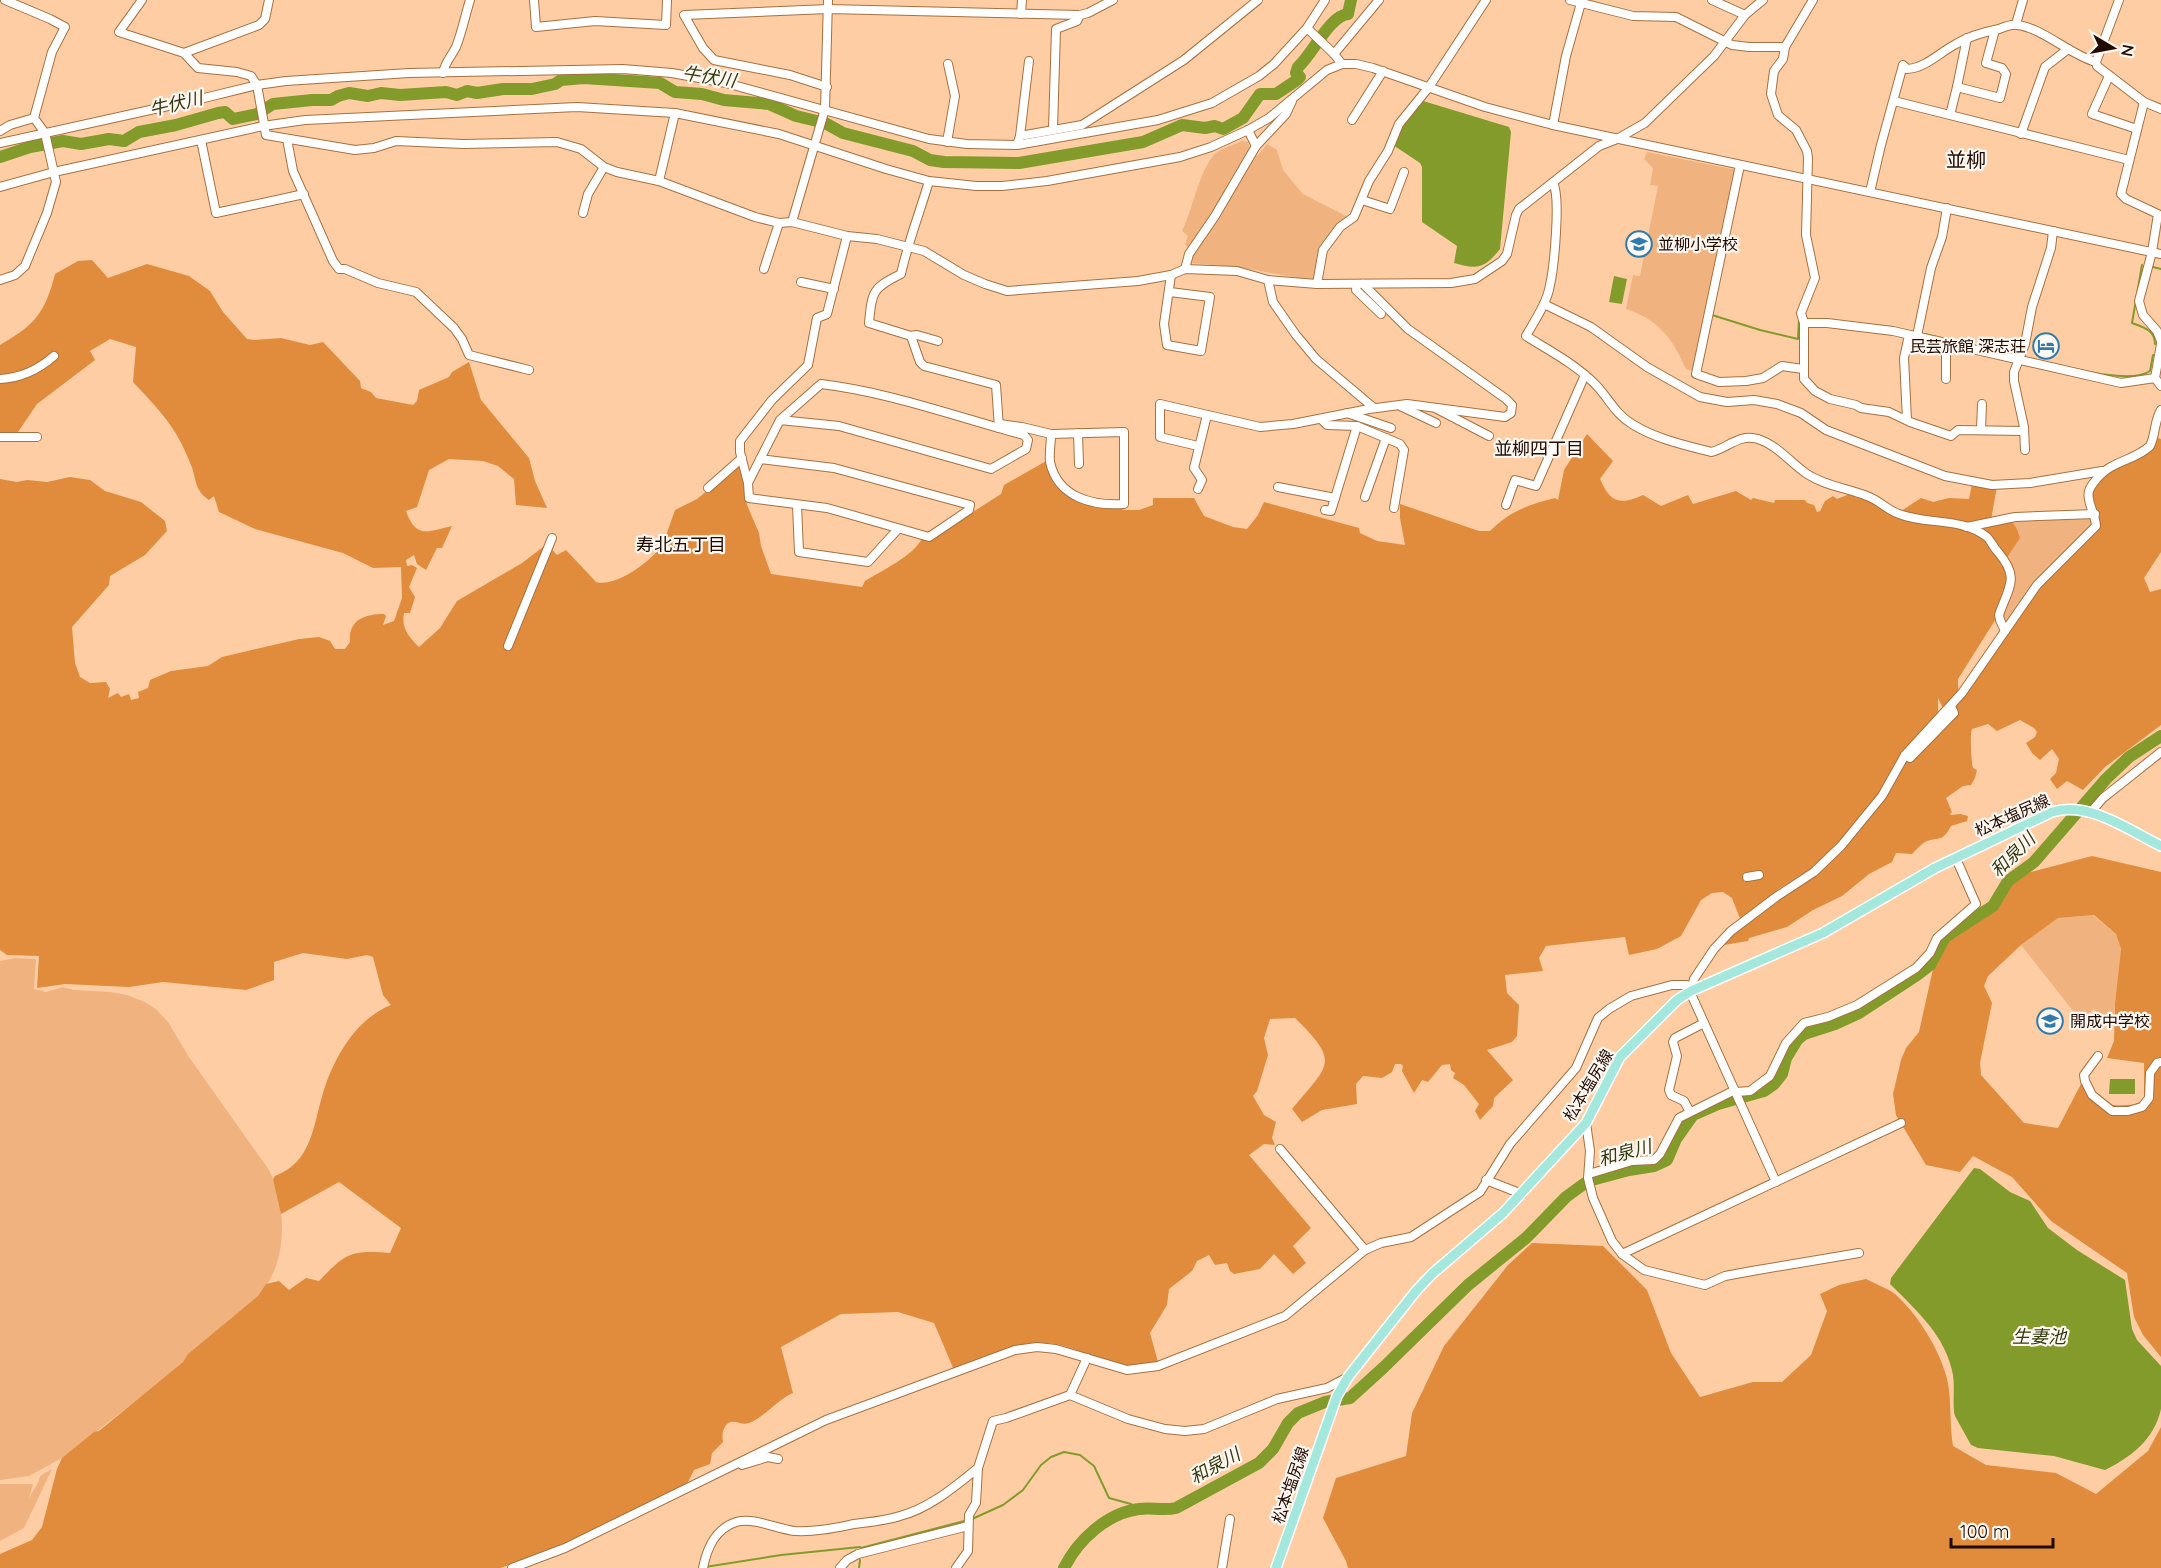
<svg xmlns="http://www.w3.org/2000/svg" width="2161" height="1568" viewBox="0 0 2161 1568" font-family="Quicksand,'Noto Sans JP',sans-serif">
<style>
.green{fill:#f0b380}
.forest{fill:#e08c3c;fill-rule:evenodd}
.water{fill:#839b2a}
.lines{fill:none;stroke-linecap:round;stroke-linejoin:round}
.stream{stroke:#839b2a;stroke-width:2}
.river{stroke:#839b2a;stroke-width:12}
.minor-casing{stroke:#a8703e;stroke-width:10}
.major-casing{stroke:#fff;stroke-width:12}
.minor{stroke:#fff;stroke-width:8}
.major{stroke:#a4e7dc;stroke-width:9}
.labels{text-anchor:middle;stroke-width:4.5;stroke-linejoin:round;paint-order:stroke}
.poi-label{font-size:16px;fill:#210b00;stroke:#fef7f2;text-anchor:start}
.street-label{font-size:16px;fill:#210b00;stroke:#fef7f2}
.water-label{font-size:18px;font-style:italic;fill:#303a0d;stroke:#fef7f2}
.neighbourhood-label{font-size:18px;fill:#210b00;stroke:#fef7f2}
.quarter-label{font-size:20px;fill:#210b00;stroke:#fef7f2}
</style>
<rect width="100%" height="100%" fill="#ffcda4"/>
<g class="green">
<path d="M1242 141 1248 142 1250 148 1211 218 1189 249 1185 244 1188 236 1182 231C1193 209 1198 175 1213 156 1218 149 1234 145 1242 141Z"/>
<polygon points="1267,144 1277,150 1283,170 1303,194 1348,217 1327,239 1315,281 1244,268 1192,263 1194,251 1222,213 1253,156 1258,155"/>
<path d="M1647 152 1737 170 1693 371 1686 369C1673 339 1658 319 1626 309L1633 275 1640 276 1658 186 1650 185 1653 168 1644 159Z"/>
<polygon points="2091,518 2093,524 2087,532 2007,623 2004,624 2002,621 2006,559 2017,529 2011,520"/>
<polygon points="2093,915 2116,934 2121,949 2112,1031 2094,1009 2081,1021 2021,945 2058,918"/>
<path d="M15 958 36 959 34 989 46 992 63 987 74 990 110 992 127 995 145 1002 157 1010 168 1022 189 1057 269 1170C288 1206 288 1267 257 1297 236 1318 211 1335 189 1354L183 1362 155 1386 62 1458 29 1476 0 1480V961Z"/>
<polygon points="52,1469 24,1528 0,1541 0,1484 33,1484 29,1498 39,1481 40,1476"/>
</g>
<g class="forest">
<path d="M92 260 108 278 147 264 189 276 210 291 223 312 247 339 254 340 281 338 310 345 323 342 360 381 361 388 371 392 376 398 413 405 417 401 419 390 449 377 452 372 469 362 481 400 529 458 535 481 547 508 516 505 514 479 498 466 483 461 449 459 429 470 417 507 406 511C416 540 429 531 452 526L442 548H437L426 570 417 564 414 555 406 560 407 566 412 565 417 568 409 587 415 597 410 613H404C401 628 409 637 419 647L440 628 457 601 522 563 547 544 557 555 566 550 596 582C615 588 652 561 661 546 667 535 671 521 675 510L697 499 740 464 747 505 759 533 761 546 771 574 862 587 865 581C881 571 915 555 922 538L929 540 1001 494 1004 485 1048 460 1069 494 1125 510H1139L1153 505V498H1194L1204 516 1233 527 1247 529 1258 515 1264 502 1359 528 1360 533 1377 541 1405 545 1400 518V504L1479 531H1490C1510 511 1528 505 1555 498L1558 500 1564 470 1587 434 1613 461 1600 479C1610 502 1619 506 1643 495L1661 506 1688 495 1693 504 1736 491 1751 500 1753 498 1774 503 1775 500H1805L1807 503 1814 505 1817 512 1820 511 1825 501 1833 496 1837 499 1852 493 1870 498 1895 515 1921 498 1933 502 1949 498 1969 499 1972 484 1997 486 1991 520H2011L2017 529 2020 538 2004 562 2010 577 1997 617 1958 679V694L1943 708 1938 698V717L1911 744 1896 763 1884 786 1841 842 1815 866 1780 888 1741 921 1732 898 1723 892 1712 893 1701 900 1681 936 1657 949 1629 955 1625 937 1546 946 1539 958 1543 971 1505 975 1507 993 1519 1005 1517 1036 1512 1042 1487 1050 1513 1080 1494 1098 1493 1106 1480 1120 1475 1111 1479 1104 1464 1085 1453 1078 1455 1073 1451 1070 1450 1064 1442 1065 1428 1082 1422 1080 1414 1093 1402 1071 1403 1066 1401 1064H1395L1392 1072 1382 1078 1363 1076 1356 1084 1357 1104 1322 1110 1302 1122 1292 1109C1329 1064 1341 1063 1295 1018L1270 1019 1264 1038 1268 1055 1257 1091 1253 1096 1264 1115 1276 1122 1272 1138 1275 1145 1264 1144 1249 1155 1311 1228 1293 1246 1306 1263 1293 1274 1274 1254 1260 1269 1234 1274 1230 1271 1227 1263 1215 1265 1209 1255 1197 1261 1192 1271 1169 1289 1167 1305 1150 1333 1158 1362C1146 1364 1134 1367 1122 1365 1096 1361 1072 1344 1046 1343 1014 1341 983 1358 954 1370L934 1323 898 1312 841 1314 781 1347 793 1393C777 1400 766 1416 749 1423 741 1426 734 1418 727 1424 722 1429 722 1436 723 1442L712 1453 710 1464 694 1470 687 1484 545 1553 500 1568H0V1554L32 1540 42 1527 57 1469 62 1458 94 1432 99 1431 183 1362 188 1354 258 1296 266 1284 279 1281 289 1290 306 1278 319 1281C346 1253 350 1250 390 1253L401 1228 339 1182 281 1214 273 1179 275 1176C312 1162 313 1126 323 1093 334 1057 356 1019 391 1005L383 995 373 957 367 955 347 959 303 953 274 962V980L246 990 163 982 129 987 65 984 37 988 39 956 7 955 0 950V479L17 482 27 480 47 482 70 477 90 480 105 491 141 502 165 521 167 531 145 555 110 576 109 585 72 627 75 663 80 677 90 683 106 682 110 689 108 698 118 693 121 697 129 694 131 700 139 698 138 692 148 688 150 680 171 671 208 666 222 657 299 639 319 637 330 641 335 649H345L350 642C348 620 365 614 384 614L386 616 383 625 394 621 402 598 401 567 373 568 343 553 255 529 219 512 214 496 209 500C194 490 197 480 191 465 176 426 160 411 133 382L136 347 110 339 90 351 95 360 37 404 16 435H0V345C35 325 45 313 55 274L78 261Z"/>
<path d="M2158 438 2161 439V552L2144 578 2150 592 2161 589V725L2105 767 2083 790 2067 781 2057 789 2050 779 2056 773 2059 759 2052 749 2040 760 2032 753 2026 743 2035 737 2037 732 2034 728 2020 720 1997 731 1988 724 1972 729C1970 734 1971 761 1973 768L1977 770 1975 778 1971 785 1963 786 1946 798 1952 812 1950 814 1951 815 1960 814 1968 816 1967 821 1951 826C1943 841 1941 837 1927 841 1922 843 1916 850 1912 854L1896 853 1892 862 1869 874 1842 896 1813 910 1787 927 1749 938 1748 941 1718 946 1808 878 1843 847 1906 759 1956 707 2041 585 2100 525C2100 514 2090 503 2092 492 2096 474 2142 448 2158 438Z"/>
<path d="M2092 856 2161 872V1357L2143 1335 2134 1317 2127 1273 2051 1221 2012 1177 1973 1156 1960 1172 1926 1165 1896 1115 1893 1094 1901 1060 1906 1048 1919 1032 1933 969 1949 940 1992 912 2011 883 2020 875ZM2094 915 2116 934 2121 949 2115 1003 2114 1041 2107 1058 2144 1063V1099C2138 1104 2134 1105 2126 1105 2104 1107 2097 1098 2081 1084L2058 1128 2024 1123 1981 1075 1980 1063 1992 1003 1984 986 1988 976 2021 945 2058 918Z"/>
<path d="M1532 1243 1603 1246 1647 1290 1671 1353 1700 1397 1753 1382H1782L1811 1355 1827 1311 1820 1294 1839 1285 1866 1279C1875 1284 1887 1288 1895 1294 1919 1315 1946 1359 1949 1390 1951 1409 1950 1427 1953 1446L1986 1465 2056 1473 2096 1494 2148 1451 2161 1427V1568H1348L1346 1561 1323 1518 1336 1478 1406 1456 1412 1413 1444 1346 1508 1265Z"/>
</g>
<g class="water">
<path d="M1420 100 1509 127 1511 132 1500 249C1485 268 1478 270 1454 263L1457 246 1422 222V167L1420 163 1393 145 1401 125Z"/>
<polygon points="1614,276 1627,279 1622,304 1609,302"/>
<polygon points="2110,1079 2135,1079 2135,1094 2109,1094"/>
<path d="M1974 1168 1980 1169 2010 1192 2030 1201 2048 1228 2077 1250 2125 1280 2132 1329 2137 1340 2161 1366C2161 1379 2161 1397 2161 1409 2154 1440 2131 1457 2105 1470L2054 1456 1978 1448 1971 1445 1955 1416C1952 1407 1955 1387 1953 1375 1946 1336 1917 1311 1890 1284L1891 1278Z"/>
</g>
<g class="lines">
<g class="stream">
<path d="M2142 265 2132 323C2143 327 2155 330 2155 344"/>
<polyline points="2153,267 2161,269"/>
<polyline points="1712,315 1760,330 1798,339 1799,319"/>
<polyline points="1808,319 1820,319"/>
<polyline points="1862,324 1883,326"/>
<polyline points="1925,334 2015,355"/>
<path d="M2031 359C2058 364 2128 386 2150 371L2153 355"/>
<polyline points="861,1548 972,1519 1003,1505 1023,1490 1041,1465 1051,1457 1064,1452 1080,1455 1094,1466 1109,1498 1131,1504 1140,1509"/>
<polyline points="705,1567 781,1555 860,1547"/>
<polyline points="859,1568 860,1560"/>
</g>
<g class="river">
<path d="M0 157 30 147 63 141 81 144 109 139 124 141 139 132 176 125 218 113 225 112 233 119 257 114 273 104 312 100H331L338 96 349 93 368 96 381 93 400 95 446 92 457 95 467 91 477 93 503 89H532L555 84 561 80 584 78 660 83 675 92 702 94 724 100 769 104 796 116 825 123 843 133 913 151 930 160 944 162 1019 163 1143 142 1182 125 1205 128 1215 126 1223 129 1243 118 1260 94H1276L1297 80 1300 77 1296 73 1298 67C1313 54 1329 16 1348 14L1351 0"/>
<path d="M1064 1568C1078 1540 1107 1513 1139 1509 1152 1507 1162 1511 1176 1508L1259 1463 1273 1449 1288 1423 1298 1413 1325 1402 1350 1398 1383 1368 1468 1285 1526 1238 1566 1197 1588 1181 1629 1170 1654 1166 1667 1160 1676 1139 1693 1115 1718 1104 1764 1091 1774 1084 1782 1074 1786 1058 1797 1040 1804 1034 1835 1024 1859 1013 1917 975 1930 965 1945 937 1993 906 2008 881 2034 862 2106 779 2129 757 2161 736"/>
</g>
<g class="minor-casing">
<g id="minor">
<polyline points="142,0 119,32 184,53 198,68 237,72 251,76 257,85 266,135 355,150 374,148 396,141 463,144 557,142 581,149 604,167 617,172 659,181 755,217 779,223 792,222 847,236 877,239 924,251 964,275 985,284 1007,291 1138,281 1171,275 1185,269 1237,271 1268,280 1317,284 1451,283 1475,279 1502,261 1507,254 1516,215 1519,209 1599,146 1617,139 1645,123 1714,56 1745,15 1763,0"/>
<polyline points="534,0 536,27 595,21 666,25 667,0"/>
<polyline points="1570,0 1633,16 1676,17 1732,45 1749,47 1785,47 1783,59 1774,71 1771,94 1778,115 1796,130 1807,151 1808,158 1806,235 1815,278 1801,313 1804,323 1804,379 1815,391 1830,399 1856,405 1861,408 1889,412 1910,422 1951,436 1958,430 2024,431"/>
<polyline points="1712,0 1745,15"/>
<polyline points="2119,0 2096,62 2097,66 2144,102 2161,109"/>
<polyline points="1021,14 1022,0"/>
<polyline points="2016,24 2023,0"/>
<polyline points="1307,28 1334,54 1342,64"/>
<polyline points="1785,47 1813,0"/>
<polyline points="184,53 259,25 265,19 269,0"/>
<polyline points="1334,54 1379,0"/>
<path d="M443 73C445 62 451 57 456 47 462 32 465 16 470 0"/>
<polyline points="2109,76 2092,114 2137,129"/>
<polyline points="827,87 790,75 714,60 703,48 684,15 828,9 1080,15 1088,13 1113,0"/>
<polyline points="1957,87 1967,38"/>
<polyline points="1894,101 2129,160"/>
<polyline points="2144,102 2121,194 2126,199 2158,214 2152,252 2139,301 2143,315 2157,331 2161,341"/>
<polyline points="1950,115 1957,87 2000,98 2006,74 2002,68 1986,63 1995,30"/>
<polyline points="1352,120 1383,71"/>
<polyline points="1553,125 1566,56 1581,3"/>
<polyline points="1053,129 1056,29 1077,21 1080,15"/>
<polyline points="1248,130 1256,146"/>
<polyline points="0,131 10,125 34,118"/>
<polyline points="2021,134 2045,67 2068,49"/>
<polyline points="1020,136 1029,61"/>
<polyline points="287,139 293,171 333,261 339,269 345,269 378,283 416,292 454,328 462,339 469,355 529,370"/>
<polyline points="201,140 216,213 304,194"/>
<polyline points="947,142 955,96 948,64"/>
<polyline points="0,143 200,99 257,85 286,81 409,73 623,69 672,73 726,83 929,139 967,144 1017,145 1158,120 1212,103 1259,76 1274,64 1307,28 1325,0"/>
<polyline points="1017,145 1020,136 1082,125 1184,60 1258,0"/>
<polyline points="1740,165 1696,374 1719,382 1746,381 1763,378 1782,366 1803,369"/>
<polyline points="659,181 675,113"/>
<path d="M929 181C920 212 908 242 901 274 872 288 872 292 869 323L911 336 920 362 924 366 996 385 999 428"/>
<path d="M1553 183C1561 197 1554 267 1550 285 1547 303 1535 320 1526 336 1550 351 1575 364 1595 384 1608 397 1615 414 1632 424 1656 439 1684 445 1711 452 1727 449 1739 433 1758 439 1777 445 1791 463 1807 474 1825 486 1847 488 1867 496 1879 500 1887 510 1899 514 1927 525 1962 517 1987 537 1991 541 1994 548 1998 552 2020 578 2009 586 1999 615L2000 620 2005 631"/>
<polyline points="0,187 54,172 263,126 305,120 577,107 675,113 779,134 886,169 929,181 976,186 1002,186 1047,181 1180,157 1211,147 1248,130 1269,118 1327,70 1342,64 1356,64 1373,68 1485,107 1553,125 2161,254"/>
<path d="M1870 192 1881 145 1903 65 1907 69C1926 68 1940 52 1956 44 1969 36 1984 32 1999 29 2004 27 2012 24 2017 25 2041 27 2072 56 2096 62"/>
<polyline points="1362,200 1390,209 1404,172"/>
<polyline points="583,213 588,194 604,167"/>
<polyline points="792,222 825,109 828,0"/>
<polyline points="764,269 779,223"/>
<polyline points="1185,269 1189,254 1215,216 1256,146 1286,114 1292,101"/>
<polyline points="0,280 15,275 25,266 47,213 56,182 45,133 34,118 52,52 65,27 50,19 5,0"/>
<polyline points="1268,280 1273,302 1296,335 1316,359 1374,408"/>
<polyline points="801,282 834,289"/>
<polyline points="1317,284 1323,250 1340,227 1354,217 1369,181 1388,151 1399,124 1429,87 1486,0"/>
<polyline points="1357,284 1356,290 1381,314"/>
<polyline points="1170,292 1210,297 1201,351 1167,345 1164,324 1171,275"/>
<polyline points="1544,304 1591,327 1647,367 1700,397 1727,402 1754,400 1777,404 1801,413 1826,430 1945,476 1992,485 2030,483 2102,471"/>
<polyline points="1804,323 1827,323 1893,331 2121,383 2155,378"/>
<polyline points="911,336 917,335 938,341"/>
<polyline points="1917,336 1931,268 1942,237 1947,208"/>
<polyline points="2161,344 2155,378 2161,386"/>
<path d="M0 379C21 378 38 370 54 356"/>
<polyline points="1946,379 1946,342"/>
<polyline points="1400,406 1436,423"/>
<polyline points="1437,409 1489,436"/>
<polyline points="1347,413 1391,428"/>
<polyline points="1321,419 1327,425 1357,426 1400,444 1404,450 1394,508"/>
<polyline points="1907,420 1904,358 1909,335"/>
<path d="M1000 424 1022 427 1051 434 1124 432V504C1093 506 1058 498 1050 462 1049 454 1051 443 1051 434"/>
<polyline points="1981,430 1982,404"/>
<polyline points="1078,433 1079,464"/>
<polyline points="0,437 37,437"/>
<polyline points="1198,446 1160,437 1160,404 1260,427 1293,424 1369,409 1407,404 1505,417 1511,413 1512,405 1506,399 1408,329 1363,284"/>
<polyline points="2025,450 2024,427 2014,381 2014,372 2025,344 2032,307 2051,248 2053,231"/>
<path d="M760 459 834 468 970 505 969 510 929 537 827 508 749 498 748 483 780 420 821 384C889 392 957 417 1024 435L1028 440 1026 449 991 469 839 426 780 420"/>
<polyline points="748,483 740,452 740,441 772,400 808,365 817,318 827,314 847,236"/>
<polyline points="1278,487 1335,498 1357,426"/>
<polyline points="708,488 742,458"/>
<polyline points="1198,489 1202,480 1194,468 1207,415"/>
<polyline points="1365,497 1386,438"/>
<polyline points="797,505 799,552 868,562 898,529"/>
<polyline points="1506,505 1515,480 1536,486 1585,375"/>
<polyline points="1325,510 1331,511 1335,498"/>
<polyline points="1967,527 2015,517 2095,514"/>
<polyline points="508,646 552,538"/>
<polyline points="1905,755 1910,758 1954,713 1951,706"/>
<polyline points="2091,812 2103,798 2161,752"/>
<polyline points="1747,877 1759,875"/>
<path d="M1691 991 1694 979 1714 949 1731 931 1776 897 1814 872 1841 846 1882 796 1905 755 1962 693 2037 585 2096 526C2095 514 2090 508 2089 499 2087 491 2091 486 2095 481 2112 459 2133 462 2150 446 2156 434 2154 421 2161 410"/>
<polyline points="2098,1056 2084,1075 2085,1081 2092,1095 2112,1111 2128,1111 2142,1107 2149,1098 2150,1073 2157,1063 2161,1062"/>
<polyline points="1736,1092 1750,1091 1770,1076 1786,1043 1804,1023 1828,1017 1857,1005 1916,968 1930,953 1937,938 1976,904 1958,863"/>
<polyline points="1690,1112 1684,1101 1671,1095 1669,1090 1677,1056 1673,1042 1675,1038 1704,1023"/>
<polyline points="1586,1123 1590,1151 1588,1178 1593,1198 1612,1241 1622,1254 1644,1270 1705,1285 1725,1276 1752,1271 1859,1253"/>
<polyline points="1280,1149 1365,1250"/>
<polyline points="1589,1174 1632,1161 1654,1160 1660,1154 1679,1118 1735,1090"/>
<polyline points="1486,1180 1522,1194"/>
<polyline points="1622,1254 1901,1123"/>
<polyline points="1070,1395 1128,1419 1165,1429 1185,1431 1204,1429 1277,1399 1327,1388 1348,1377"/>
<polyline points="742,1465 768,1457 778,1459"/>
<polyline points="978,1468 993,1421 1006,1418 1070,1395 1087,1358"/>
<polyline points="512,1568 565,1548 826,1420 1015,1350 1037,1347 1056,1349 1127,1370 1158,1366 1285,1316 1365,1250 1381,1243 1411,1237 1480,1192 1510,1144 1576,1068 1598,1018 1609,1009 1631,996 1672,985 1687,985 1776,1182"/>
<path d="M703 1568C707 1548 715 1529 736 1522 755 1517 776 1529 795 1531 816 1532 834 1528 854 1524 869 1522 885 1521 900 1516 930 1508 954 1487 978 1468L976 1503 969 1515 968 1551 956 1568"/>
<polyline points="840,1568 847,1560 858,1554 968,1526"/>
<polyline points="1222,1568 1230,1519"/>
</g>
</g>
<g class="major-casing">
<path id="major" d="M1276 1568 1337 1396 1348 1377 1416 1291 1432 1274 1503 1213 1586 1123 1620 1057 1677 1000 1691 991 1823 933 1935 868 2052 812C2090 801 2128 830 2161 846"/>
</g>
<use href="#minor" class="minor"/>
<use href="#major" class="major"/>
</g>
<defs>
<g id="school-ring" transform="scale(1.35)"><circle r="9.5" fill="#fef7f2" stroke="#2e7cae" stroke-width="1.5"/><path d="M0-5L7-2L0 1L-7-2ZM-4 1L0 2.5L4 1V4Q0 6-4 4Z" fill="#2e7cae"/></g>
<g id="hotel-ring" transform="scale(1.35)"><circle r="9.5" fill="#fef7f2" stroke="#2e7cae" stroke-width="1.5"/><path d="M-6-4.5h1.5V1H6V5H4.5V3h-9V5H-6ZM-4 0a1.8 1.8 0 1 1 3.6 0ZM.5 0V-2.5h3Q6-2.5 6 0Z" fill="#2e7cae"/></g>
</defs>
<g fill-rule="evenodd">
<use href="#school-ring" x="1639" y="244"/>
<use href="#hotel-ring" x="2046" y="346"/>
<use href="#school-ring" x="2050" y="1021"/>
</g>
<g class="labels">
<g class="poi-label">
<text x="1658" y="250">並柳小学校</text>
<text x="2026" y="352" text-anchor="end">民芸旅館 深志荘</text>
<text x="2070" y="1027">開成中学校</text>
</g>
<g class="street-label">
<text transform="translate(2012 815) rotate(-24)" y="6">松本塩尻線</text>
<text transform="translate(1588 1085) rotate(-59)" y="6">松本塩尻線</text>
<text transform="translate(1290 1485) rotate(-71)" y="6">松本塩尻線</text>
</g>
<g class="water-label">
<text transform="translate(709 77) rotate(9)" y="6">牛伏川</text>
<text transform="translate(176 104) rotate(-14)" y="6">牛伏川</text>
<text transform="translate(2013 855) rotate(-45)" y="6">和泉川</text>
<text transform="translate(1625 1153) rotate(-15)" y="6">和泉川</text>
<text x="2039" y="1343">生妻池</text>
<text transform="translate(1215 1466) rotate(-29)" y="6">和泉川</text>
</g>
<g class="neighbourhood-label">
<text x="1539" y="455">並柳四丁目</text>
<text x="681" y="551">寿北五丁目</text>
</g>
<g class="quarter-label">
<text x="1966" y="167">並柳</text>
</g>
</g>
<g transform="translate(2113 48) rotate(100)" stroke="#fef7f2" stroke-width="4.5" paint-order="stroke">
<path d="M0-4.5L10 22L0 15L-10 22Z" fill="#210b00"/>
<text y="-9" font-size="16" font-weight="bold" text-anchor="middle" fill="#210b00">N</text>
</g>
<path d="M1951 1538v9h102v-9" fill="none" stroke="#210b00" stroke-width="3"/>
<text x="1960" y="1538" font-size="18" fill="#210b00" stroke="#fef7f2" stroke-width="4.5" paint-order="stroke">100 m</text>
</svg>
